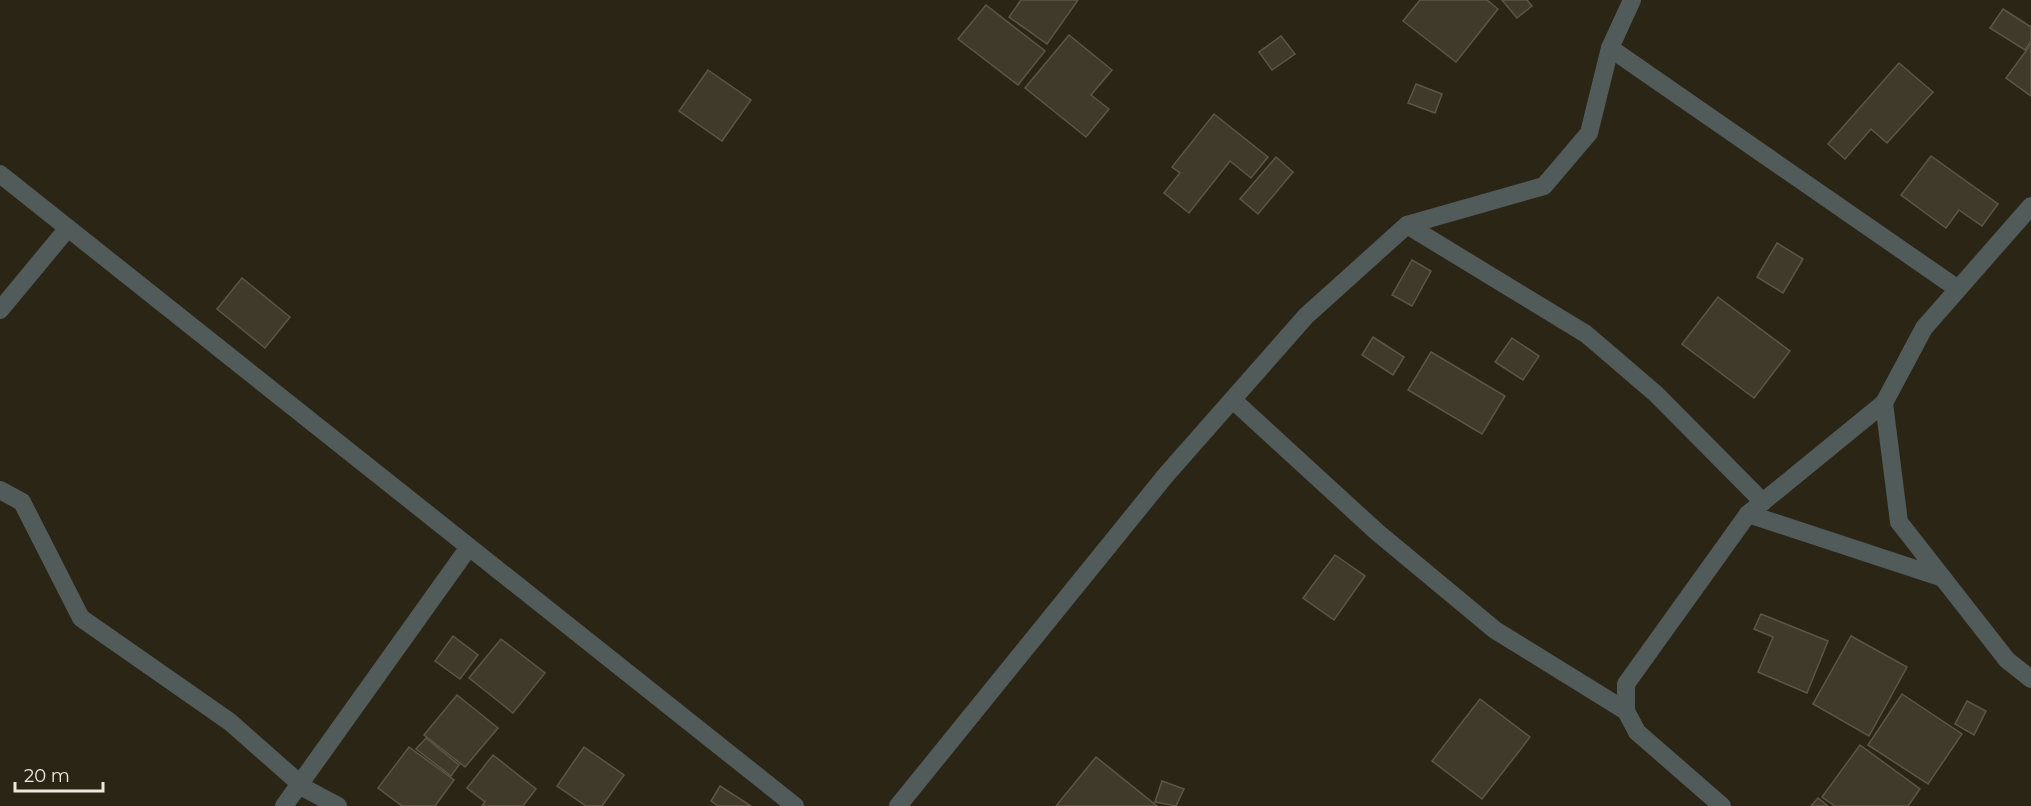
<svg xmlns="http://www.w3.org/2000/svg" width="2031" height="806" viewBox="0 0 2031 806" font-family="Montserrat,sans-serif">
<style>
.building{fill:#403a2a;stroke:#5c5645;stroke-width:1.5}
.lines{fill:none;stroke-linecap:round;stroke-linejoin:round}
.street{stroke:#515b59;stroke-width:18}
</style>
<rect width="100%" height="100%" fill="#2b2516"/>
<g class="building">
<polygon points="1021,0 1078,0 1047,44 1009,17"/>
<polygon points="1420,0 1487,0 1498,9 1456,62 1403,21"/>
<polygon points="1502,0 1527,0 1532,6 1517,18"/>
<polygon points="986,5 1045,51 1018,85 958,39"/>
<polygon points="2003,9 2031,27 2031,41 2025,50 1990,28"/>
<polygon points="1069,35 1112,70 1091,95 1109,109 1086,137 1025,88"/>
<polygon points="1281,36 1295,54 1272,70 1259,52"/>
<polygon points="2031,44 2031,96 2006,78"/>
<polygon points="1899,63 1933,92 1887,143 1871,129 1845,159 1828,144"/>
<polygon points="708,70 751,100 722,141 679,111"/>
<polygon points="1416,84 1442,94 1435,113 1408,103"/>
<polygon points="1214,114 1268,157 1251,178 1230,161 1189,213 1164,193 1180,173 1172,167"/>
<polygon points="1931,156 1998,204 1982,226 1959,210 1946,228 1901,195"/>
<polygon points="1276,157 1293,172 1258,214 1240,199"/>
<polygon points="1777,243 1803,259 1783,293 1757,277"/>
<polygon points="1412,260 1431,271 1412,306 1392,295"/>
<polygon points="242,278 290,317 265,348 217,309"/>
<polygon points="1718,297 1790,351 1754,398 1682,344"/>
<polygon points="1373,337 1404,357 1393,375 1362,355"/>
<polygon points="1512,338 1539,356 1523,380 1495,362"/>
<polygon points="1431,352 1505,396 1482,434 1408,390"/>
<polygon points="1335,555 1365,576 1334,620 1303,598"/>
<polygon points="1761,614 1828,641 1807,693 1758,672 1773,637 1754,629"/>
<polygon points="453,636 478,655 460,679 435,661"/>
<polygon points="1851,636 1907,667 1869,736 1813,704"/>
<polygon points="501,639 545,673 513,713 469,678"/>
<polygon points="1902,694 1962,734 1928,784 1868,745"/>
<polygon points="457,695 498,728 465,767 424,735"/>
<polygon points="1480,699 1530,737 1482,799 1432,761"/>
<polygon points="1967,701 1986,711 1974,735 1955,724"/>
<polygon points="426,738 459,765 451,776 416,749"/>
<polygon points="1860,745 1920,789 1908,806 1835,806 1822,797"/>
<polygon points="409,747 454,780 435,806 402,806 378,788"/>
<polygon points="584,747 624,775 602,806 586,806 557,786"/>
<polygon points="493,755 536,789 523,806 482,806 485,802 467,788"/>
<polygon points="1096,757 1157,806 1056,806"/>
<polygon points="1162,781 1184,789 1176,806 1155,802"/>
<polygon points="720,786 751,806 718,806 711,801"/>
<polygon points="1818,798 1828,806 1811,806"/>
</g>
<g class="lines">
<g class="street">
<polyline points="1610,48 1958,289"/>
<polyline points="0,174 795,806"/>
<polyline points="2031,206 1924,328 1884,403 1899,522 2007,660 2031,679"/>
<polyline points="1407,225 1586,334 1656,394 1763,502"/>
<polyline points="0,310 68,228"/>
<polyline points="1234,401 1377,532 1495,630 1626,711"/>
<polyline points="0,490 22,502 81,618 230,722 306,789 338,806"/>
<polyline points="1748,514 1943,578"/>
<polyline points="284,806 469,547"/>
<polyline points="898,806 1166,475 1306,316 1407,225 1544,186 1589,133 1610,48 1632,0"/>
<polyline points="1722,806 1637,732 1626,711 1626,684 1748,514 1884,403"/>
</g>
</g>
<path d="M15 782v9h88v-9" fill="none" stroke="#ebe8de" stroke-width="3"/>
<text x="24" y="782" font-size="18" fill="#ebe8de" stroke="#2b2516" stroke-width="4.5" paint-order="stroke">20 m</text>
</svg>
